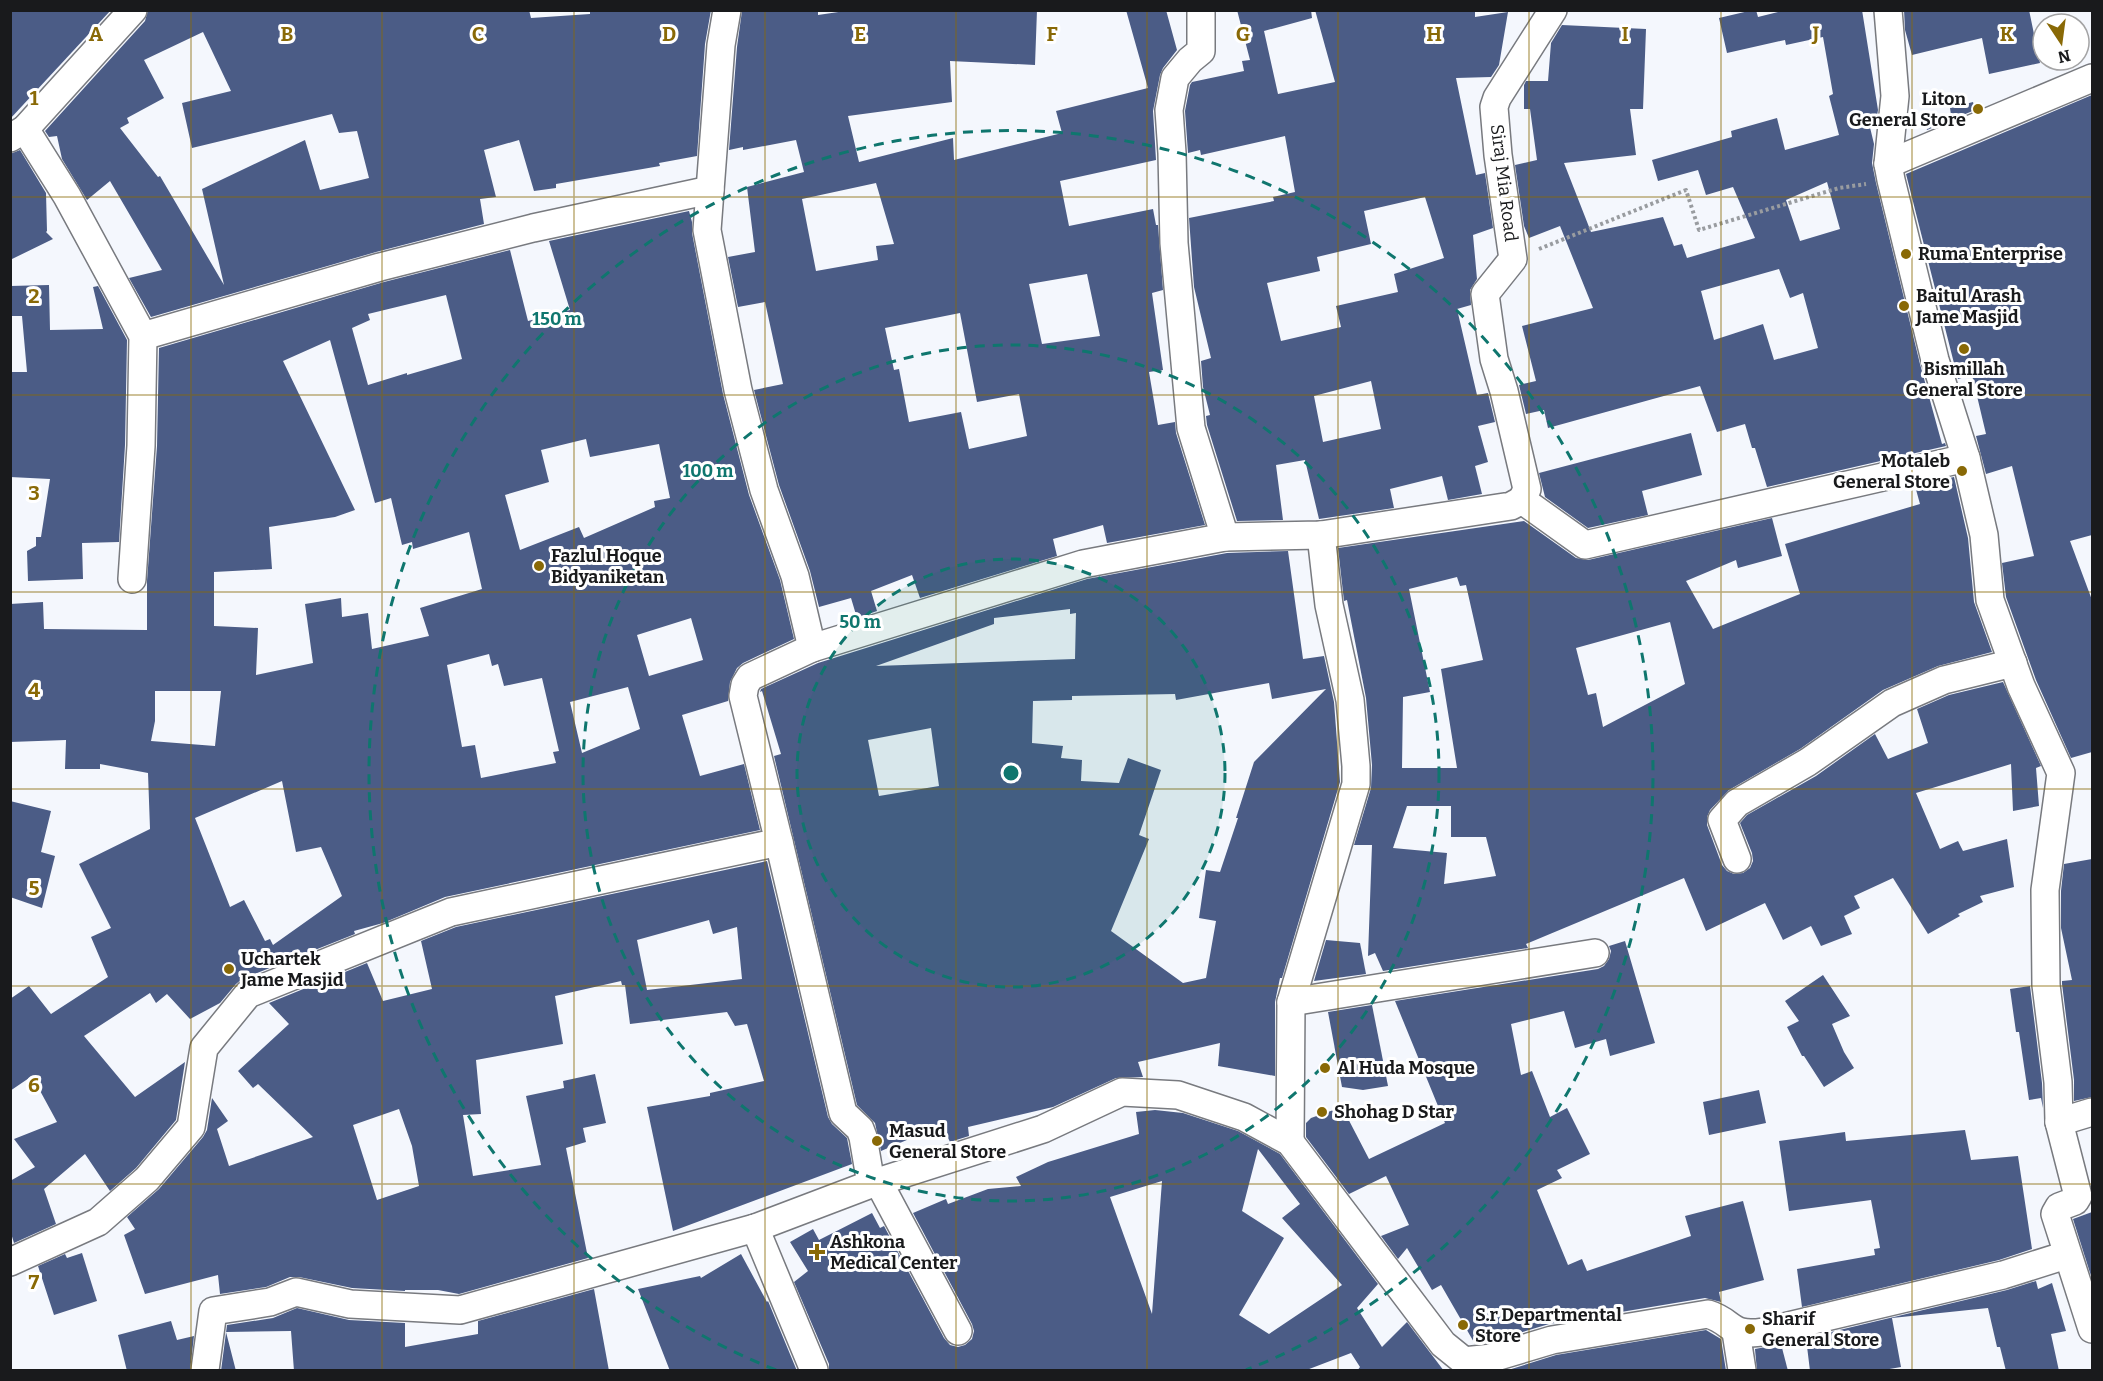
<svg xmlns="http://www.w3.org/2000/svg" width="2103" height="1381" viewBox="0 0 2103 1381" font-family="Bitter,serif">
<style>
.building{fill:#4b5c86;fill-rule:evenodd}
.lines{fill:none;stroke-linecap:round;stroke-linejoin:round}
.street-casing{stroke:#787a7f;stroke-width:30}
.path{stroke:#999ca0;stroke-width:4;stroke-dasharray:3 3;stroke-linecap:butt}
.street{stroke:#fff;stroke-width:27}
.grid{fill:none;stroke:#896906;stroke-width:1.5;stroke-opacity:0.55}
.ring{fill:none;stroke:#0f766e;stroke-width:3;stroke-dasharray:10 8}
.poi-dot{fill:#896906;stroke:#fff;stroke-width:2}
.labels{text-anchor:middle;stroke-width:6;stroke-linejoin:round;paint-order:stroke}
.poi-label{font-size:18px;font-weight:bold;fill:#191a1c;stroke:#fff;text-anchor:start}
.street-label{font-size:18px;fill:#191a1c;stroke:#fff}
.grid-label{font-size:20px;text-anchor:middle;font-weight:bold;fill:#896906;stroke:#fff;stroke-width:6;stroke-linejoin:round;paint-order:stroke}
.centre{fill:#0f766e;stroke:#fff;stroke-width:3}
.ring-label{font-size:18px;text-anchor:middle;font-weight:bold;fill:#0f766e;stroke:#fff;stroke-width:6;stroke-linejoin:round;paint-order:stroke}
</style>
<rect width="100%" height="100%" fill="#f4f7fd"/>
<g class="building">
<polygon points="10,10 111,10 10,119"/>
<path d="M148 10H529L531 18 590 14V12L605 10H711L705 44 697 156 659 163 660 166 556 184V188L534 191 519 140 484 150 496 197 480 199 484 224 376 252 151 317 129 278 162 270 110 181 87 200 62 159 57 136 49 137 45 131 145 21ZM203 32 231 91 182 103 192 148 332 114 339 133 357 131 369 178 320 190 305 140 202 189 224 285 160 176 158 177 120 128 129 123 127 118 164 98 144 60Z"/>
<path d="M852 10H1037L1035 65 950 61 952 102 848 116 859 162 953 138 954 160 1062 133 1056 111 1148 88 1126 10H1166L1177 50 1163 68 1160 75 1153 111 1156 160 1060 181 1069 226 1153 209 1156 225H1158L1163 290 1152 293 1163 370 1149 372 1158 425 1175 422 1176 433 1205 525 1107 543 1103 525 1053 539 1057 556 920 598 912 575 871 591 877 611 857 618 851 598 819 607 810 571 779 485 754 390 783 384 765 302 738 307 728 257 755 252 747 187 804 172 796 140 743 150V147L729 150 737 47 742 11H818V15ZM876 183 894 244 876 246 878 260 816 271 802 199ZM1087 274 1100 336 1042 344 1029 284ZM960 313 977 402 1019 394 1027 436 969 449 961 412 909 422 899 369 894 370 885 328Z"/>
<path d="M1237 10H1311L1312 18 1264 31 1278 94 1335 82 1315 10H1475V17L1508 12 1499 65 1491 77 1456 78 1476 175 1485 173 1493 228 1473 235 1477 279 1470 290 1471 305 1457 309 1477 395 1488 393 1495 422 1478 426 1488 462 1475 466 1482 494 1448 500 1442 476 1390 489 1394 508 1319 519 1305 460 1276 465 1283 520 1237 521 1207 425 1206 416 1210 415 1203 387 1201 361 1211 358 1194 287 1189 218 1274 201 1273 197 1295 192 1285 136 1201 155 1200 150 1188 153 1185 111 1190 85 1192 82 1244 71 1242 61 1250 60ZM1425 197 1444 258 1394 274 1398 292 1336 306 1341 327 1281 341 1267 283 1320 271 1317 257 1371 244 1364 211ZM1371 381 1381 429 1323 442 1314 396Z"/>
<path d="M1753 10H1756L1758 17 1786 10H1862L1878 110 1877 116 1868 119 1874 144 1872 163 1876 183 1920 364 1942 444 1945 443 1946 446 1767 487 1755 448H1752L1745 424 1717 432 1700 386 1548 428 1544 410 1526 414 1519 385 1536 381 1522 326 1593 308 1560 226 1529 238 1524 226 1515 165 1537 160 1530 109H1524V85L1526 81H1548L1551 43 1562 25 1646 29 1643 109H1630L1636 155 1564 163 1591 232 1663 217 1674 246 1682 244 1687 258 1755 238 1733 187 1706 195 1698 170 1658 181 1652 160 1732 137 1731 131 1777 118 1785 150 1839 135 1829 96 1833 94 1823 37 1786 45 1785 40 1727 53 1719 18ZM1827 182 1840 229 1800 241 1786 200ZM1779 269 1790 298 1803 293 1818 348 1774 360 1763 324 1714 340 1701 291Z"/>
<polygon points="1904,10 2029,10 2040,63 1989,74 1982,38 1912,55 1905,30"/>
<polygon points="2092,95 2092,535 2070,541 2092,600 2092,752 2071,758 2036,680 2006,597 2002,563 2034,556 2012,466 1986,474 1976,436 1986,434 1972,375 1958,379 1906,174"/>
<polygon points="1973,102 1975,110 1927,130 1925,123 1951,115 1950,108"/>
<polygon points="20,150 46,193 47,231 46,232 53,239 10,260 10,154"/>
<path d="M689 211 692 222V233L723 394 749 495 780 580 794 639 743 663 737 668 730 682 728 701 682 715 700 776 744 764 760 830 445 897 383 923 354 931 355 934 242 979 236 984 220 1003 190 1019 167 994 156 1003 150 993 84 1036 135 1097 185 1062 176 1120 136 1168 110 1191 85 1154 44 1189 56 1224 14 1243 10 1230V1181L35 1167 14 1139 57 1122 32 1076 10 1091V999L29 986 51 1014 108 977 91 937 111 928 79 864 150 829 148 773 100 764V769H65L66 740 10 742V604L43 602 44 629 147 630V581L157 446 159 348 384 282 510 250 528 321 570 310 549 241ZM446 295 462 359 407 375V373L368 385 352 328 370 320 368 314ZM330 340 375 503 391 498 402 545 412 542 413 549 469 532 482 589 420 608 429 636 372 649 368 613 342 617 341 598 305 604 313 663 256 675 258 628 214 626V572L272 569 269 527 335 517 355 510 283 361ZM586 439 590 457 659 444 670 498 654 501 655 507 584 538 579 527 520 550 505 495 549 482 541 450ZM691 618 703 660 649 676 637 635ZM489 654 492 666 498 664 504 686 542 678 559 751 553 752 556 763 481 778 475 745 462 747 447 665ZM628 687 640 729 582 753 570 702ZM155 691H221L215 746 151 741 155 721ZM282 781 296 852 321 847 342 896 273 945 270 939 265 941 244 900 230 907 195 818Z"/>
<polygon points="49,285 50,330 103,329 93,287 98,286 127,340 125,445 119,542 82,543 83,579 28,581 27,551 36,546 36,537 41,537 50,479 10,477 10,372 27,372 22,316 10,316 10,286"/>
<polygon points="1691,433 1702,475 1642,491 1648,515 1588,528 1545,497 1539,473"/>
<path d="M1954 477 1968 538 1974 602 1992 652 1938 666 1883 690 1800 749 1729 790 1710 810 1707 817V825L1722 865 1727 871 1734 874 1743 873 1750 868 1753 861 1752 853 1740 823 1747 815 1816 776 1875 734 1888 759 1928 743 1917 709 1949 695 2003 682 2041 766 2036 768 2039 806 2013 811 2011 764 1916 793 1940 849 1958 841 1963 851 2007 839 2014 887 1980 896 1983 902 1958 914 1960 916 1928 934 1893 878 1854 896 1860 908 1844 916 1852 934 1821 946 1811 926 1783 940 1765 903 1706 931 1684 878 1526 944 1528 948 1383 971 1375 953 1368 956 1372 845H1354L1371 788 1372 765 1366 698 1347 600 1344 601 1338 548 1524 521 1576 558 1588 560 1772 518 1782 556 1738 568 1736 560 1686 581 1713 629 1800 594 1785 544 1920 504 1915 486ZM1457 577 1460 586 1466 585 1483 660 1441 669 1457 768H1402L1403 697 1430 692 1409 589ZM1670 622 1685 684 1603 727 1596 693 1588 695 1576 648ZM1407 806H1451V837H1486L1496 876 1444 884 1447 853 1393 848Z"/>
<path d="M1288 551 1303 659 1324 656 1334 702 1340 782 1282 978H1280L1275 1002V1076L1218 1066 1220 1043 1138 1062 1143 1077 1116 1078 1053 1107 968 1127 969 1136 950 1142 942 1125 881 1151 875 1123 857 1105 774 756 781 754 762 691 760 692 761 689 818 663 1087 579 1227 553ZM1070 609V614L1076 613 1075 659 876 666 994 624V618ZM1269 683 1272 699 1326 689 1254 762 1236 818H1238L1220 872 1206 870 1199 918 1216 921 1206 978 1183 983 1111 931 1149 839 1139 835 1161 770 1128 758 1119 783 1081 781 1082 760 1061 758 1063 746 1032 743 1033 701 1072 700V696L1175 694 1176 700ZM931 728 939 786 879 796 868 740Z"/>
<polygon points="10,801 51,811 41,852 55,856 42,908 10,897"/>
<polygon points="2092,859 2092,1097 2074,1101 2074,1080 2062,984 2062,981 2072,980 2061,928 2061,891 2064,864"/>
<path d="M767 861 828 1117 832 1124 847 1138 852 1164 673 1231 647 1107 710 1096V1093L764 1081 747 1024 735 1026 727 1012 630 1024 625 985H622L621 981 555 996 563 1044 476 1060 481 1114 463 1115 473 1176 541 1165 526 1096 564 1088 563 1081 595 1074 606 1123 583 1128 586 1142 566 1148 588 1258 459 1294 438 1290H405V1291L352 1288 299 1277H290L266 1287 220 1294 218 1275 145 1294 124 1235 135 1229 127 1217 159 1189 203 1137 207 1130 212 1098 228 1121 217 1129 229 1166 313 1137 258 1084 253 1088 238 1071 289 1024 269 1003 367 963 383 1001 432 989 421 941 456 927ZM709 920 713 934 737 927 742 979 647 990 637 940ZM399 1109 412 1146 419 1186 377 1200 353 1125Z"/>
<polygon points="1326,940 1360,943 1366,974 1314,981"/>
<polygon points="1625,941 1655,1043 1610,1056 1606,1039 1575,1048 1564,1011 1511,1024 1521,1075 1532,1071 1550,1117 1567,1108 1590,1154 1557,1170 1562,1178 1537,1190 1568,1265 1582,1259 1587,1271 1691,1236 1685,1216 1743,1201 1764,1280 1719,1292 1721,1302 1705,1298 1549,1324 1489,1342 1475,1344 1441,1285 1432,1290 1407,1248 1398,1259 1381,1236 1409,1225 1386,1176 1349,1194 1306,1137 1306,1123 1311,1118 1342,1107 1369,1159 1445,1123 1395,1001 1598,969 1604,966 1609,959 1611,951 1609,946"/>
<polygon points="1823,975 1850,1016 1832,1024 1844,1052 1854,1068 1824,1087 1804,1056 1802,1056 1787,1027 1799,1021 1785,1001"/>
<polygon points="2030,986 2042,1083 2043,1108 2041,1098 2029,1100 2019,1032 2016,1032 2010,989"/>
<polygon points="1372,1005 1388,1086 1363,1090 1342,1087 1328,1012"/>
<polygon points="1759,1090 1766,1123 1709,1135 1703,1102"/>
<path d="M1155 1110 1183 1113 1238 1131 1280 1154 1378 1284 1357 1308 1382 1347 1407 1322 1444 1371H1357L1360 1367 1351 1353 1304 1371H829V1364L794 1282 808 1271 790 1242 813 1229 819 1240 872 1213 880 1228 884 1226 944 1338 950 1345 958 1347 965 1345 972 1339 974 1331 972 1324 913 1213 946 1199 948 1204 988 1189 1021 1186 1016 1177 1048 1162 1139 1134 1136 1112ZM1258 1149 1300 1204 1282 1218 1342 1285 1269 1334 1239 1315 1284 1238 1242 1211ZM1162 1181 1152 1314 1110 1197Z"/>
<polygon points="1965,1130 1971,1160 2018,1156 2032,1249 1999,1260 1802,1307 1797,1269 1875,1255 1874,1249 1880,1248 1871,1200 1789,1211 1779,1141 1845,1132 1846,1141"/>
<polygon points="2092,1212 2092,1279 2073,1219"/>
<polygon points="82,1253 97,1301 54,1315 38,1266 65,1254 67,1258"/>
<polygon points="741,1254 767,1302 768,1301 797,1371 670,1371 638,1289 700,1276 701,1278"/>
<polygon points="2036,1281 2038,1289 2052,1283 2066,1331 2051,1334 2059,1371 2006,1371 2000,1347 1997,1347 1988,1308 1892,1318 1901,1367 1878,1371 1810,1371 1806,1338 2007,1290"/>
<polygon points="594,1289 609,1371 294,1371 291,1331 226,1332 236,1371 221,1371 227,1325 273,1318 297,1308 349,1320 405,1323 405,1347 478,1334 478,1321"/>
<polygon points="171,1321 177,1340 194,1336 190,1371 127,1371 118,1335"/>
<polygon points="1706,1330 1721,1339 1726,1371 1505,1371 1556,1355"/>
<polygon points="1781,1344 1788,1371 1757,1371 1755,1349"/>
</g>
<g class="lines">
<g class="street-casing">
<g id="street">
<polyline points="727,10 721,45 707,230 738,390 764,490 795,576 812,648"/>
<polyline points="1201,10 1201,51 1190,60 1175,78 1169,110 1172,153 1174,243 1191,428 1225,537"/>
<polyline points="1888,10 1895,96 1888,164 1891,180 1935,360 1966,458 1984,535 1990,600 2021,686 2061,773 2045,890 2046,985 2058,1082 2059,1122 2078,1196 2075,1201 2059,1207 2055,1214 2092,1329"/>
<polyline points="25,129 67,196 143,336 141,446 132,579"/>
<polyline points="10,138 25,129 133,10"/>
<polyline points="1888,164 2092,78"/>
<polyline points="143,336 380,267 533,228 710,190"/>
<polyline points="1522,500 1527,489 1504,391 1494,359 1485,294 1513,259 1498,155 1494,107 1497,98 1553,10"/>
<polyline points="1522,500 1585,545 1966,458"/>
<polyline points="779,842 843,1113 860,1129 863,1137 871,1184"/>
<polyline points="1737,859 1722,820 1737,803 1808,762 1892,703 1944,680 2013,663"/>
<polyline points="1291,1002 1595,953"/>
<polyline points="2059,1122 2092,1112"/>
<polyline points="1290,1142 1291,1002 1356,784 1356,766 1350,700 1329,605 1321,535"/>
<polyline points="879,1183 958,1331"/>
<polyline points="755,1228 814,1370"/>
<polyline points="10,1262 98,1222 147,1179 191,1127 204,1048 248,994 451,912 779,842 743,696 745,685 750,677 812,648 1083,564 1225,537 1321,535 1511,506 1522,500"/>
<polyline points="1736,1332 1742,1370"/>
<path d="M205 1370 213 1311 270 1302 296 1292 350 1304 460 1310 755 1228 871 1184 1043 1129 1122 1092 1178 1095 1244 1117 1290 1142 1443 1344 1464 1361 1492 1358 1552 1340 1708 1314C1734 1322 1729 1337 1763 1332L2003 1275 2063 1256 2066 1252"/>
</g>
</g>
<polyline class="path" points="1539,249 1686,190 1699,230 1839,188 1866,184"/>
<use href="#street" class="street"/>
</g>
<path class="grid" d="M191 10V1370M382 10V1370M574 10V1370M765 10V1370M956 10V1370M1147 10V1370M1338 10V1370M1529 10V1370M1721 10V1370M1912 10V1370M10 197H2092M10 395H2092M10 592H2092M10 789H2092M10 986H2092M10 1184H2092"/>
<circle cx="1011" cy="773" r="214" fill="#0f766e" fill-opacity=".12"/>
<g class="ring">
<circle cx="1011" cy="773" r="214"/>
<circle cx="1011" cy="773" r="428"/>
<path d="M776 1370A642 642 0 1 1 1246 1370"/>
</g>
<g class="poi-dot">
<circle cx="1978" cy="109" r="6"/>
<circle cx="1906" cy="254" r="6"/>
<circle cx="1904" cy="306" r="6"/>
<circle cx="1964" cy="349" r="6"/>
<circle cx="1962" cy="471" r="6"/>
<circle cx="539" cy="566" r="6"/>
<circle cx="229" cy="969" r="6"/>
<circle cx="1325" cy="1068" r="6"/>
<circle cx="1322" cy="1112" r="6"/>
<circle cx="877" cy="1141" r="6"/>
<path d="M814 1243h6v6h6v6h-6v6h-6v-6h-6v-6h6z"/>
<circle cx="1463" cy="1325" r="6"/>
<circle cx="1750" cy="1329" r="6"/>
</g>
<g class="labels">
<g class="poi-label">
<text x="1966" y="105" text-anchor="end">Liton<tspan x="1966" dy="21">General Store</tspan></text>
<text x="1918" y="260">Ruma Enterprise</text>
<text x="1916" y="302">Baitul Arash<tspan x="1916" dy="21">Jame Masjid</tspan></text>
<text x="1964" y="375" text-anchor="middle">Bismillah<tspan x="1964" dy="21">General Store</tspan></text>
<text x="1950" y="467" text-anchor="end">Motaleb<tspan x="1950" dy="21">General Store</tspan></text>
<text x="551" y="562">Fazlul Hoque<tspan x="551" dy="21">Bidyaniketan</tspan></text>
<text x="241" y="965">Uchartek<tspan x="241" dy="21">Jame Masjid</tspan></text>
<text x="1337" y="1074">Al Huda Mosque</text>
<text x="1334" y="1118">Shohag D Star</text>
<text x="889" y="1137">Masud<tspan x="889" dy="21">General Store</tspan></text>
<text x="830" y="1248">Ashkona<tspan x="830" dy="21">Medical Center</tspan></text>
<text x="1475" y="1321">S.r Departmental<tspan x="1475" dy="21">Store</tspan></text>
<text x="1762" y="1325">Sharif<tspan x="1762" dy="21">General Store</tspan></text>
</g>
<g class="street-label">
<text transform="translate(1504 183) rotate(83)" y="6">Siraj Mia Road</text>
</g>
</g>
<g class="grid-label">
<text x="96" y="41">A</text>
<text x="287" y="41">B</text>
<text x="478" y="41">C</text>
<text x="669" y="41">D</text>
<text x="860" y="41">E</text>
<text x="1052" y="41">F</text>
<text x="1243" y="41">G</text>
<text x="1434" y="41">H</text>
<text x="1625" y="41">I</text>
<text x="1816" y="41">J</text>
<text x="2007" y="41">K</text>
<text x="34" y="105">1</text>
<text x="34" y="303">2</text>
<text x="34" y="500">3</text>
<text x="34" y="697">4</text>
<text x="34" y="895">5</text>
<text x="34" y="1092">6</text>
<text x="34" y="1289">7</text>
</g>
<circle cx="1011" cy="773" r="9" class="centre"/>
<g class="ring-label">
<text x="557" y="325">150 m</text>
<text x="708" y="477">100 m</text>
<text x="860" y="628">50 m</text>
</g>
<rect width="2103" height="1381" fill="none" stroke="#191a1c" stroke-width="24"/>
<g transform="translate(2061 42) rotate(167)"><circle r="28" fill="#ffffff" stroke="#a3a3a4" stroke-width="1.5"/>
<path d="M0-4.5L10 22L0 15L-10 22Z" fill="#896906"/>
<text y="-9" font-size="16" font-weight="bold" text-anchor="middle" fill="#191a1c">N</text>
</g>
</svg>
